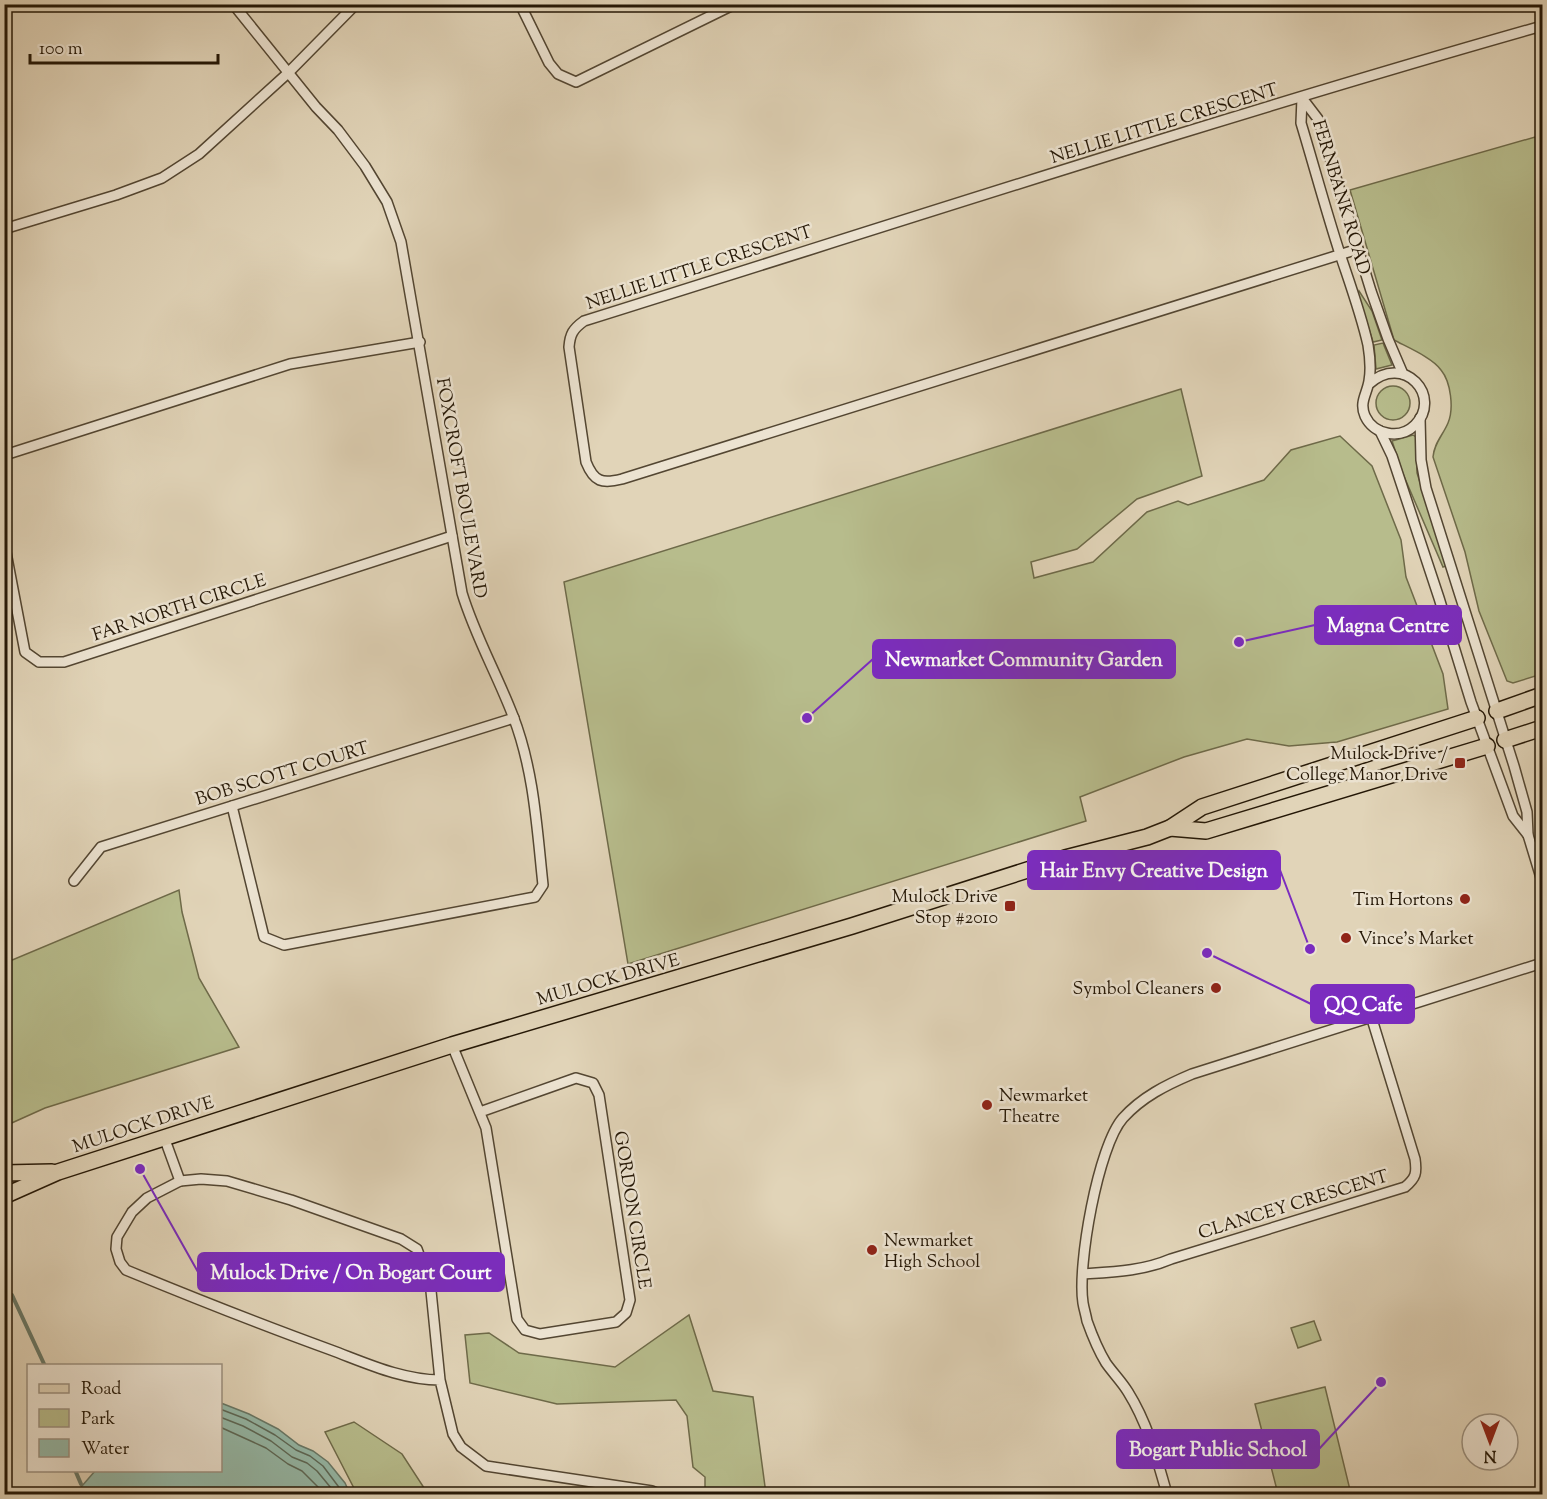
<svg xmlns="http://www.w3.org/2000/svg" width="1547" height="1499" viewBox="0 0 1547 1499" font-family="'Sorts Mill Goudy',serif">
<style>
.green{fill:#b7bc8c;stroke:#6e6a49;stroke-width:1.5}
.water{fill:#95b9a8;stroke:#687867;stroke-width:1.5}
.lines{fill:none;stroke-linecap:round;stroke-linejoin:round}
.shore{stroke:#5c6857;stroke-width:1.5}
.stream{stroke:#687867;stroke-width:4}
.minor-casing{stroke:#534632;stroke-width:12}
.primary-casing{stroke:#241706;stroke-width:18}
.minor{stroke:#ece3d1;stroke-width:9}
.primary{stroke:#e1d4b8;stroke-width:15}
.poi-dot{fill:#8f2418;stroke:#ece3d1;stroke-width:2}
.labels{text-anchor:middle;stroke-width:5;stroke-linejoin:round;paint-order:stroke}
.street-label{font-size:18px;fill:#241706;stroke:#ece3d1}
.poi-label{font-size:18px;fill:#241706;stroke:#ece3d1;text-anchor:end}
.leader{fill:none;stroke:#7b2cbf;stroke-width:2}
.callout-dot{fill:#7b2cbf;stroke:#ece3d1;stroke-width:2}
.callout{fill:#7b2cbf;stroke:#7b2cbf;stroke-width:2}
.callout-label{font-size:20px;text-anchor:middle;font-weight:bold;fill:#fff}
</style>
<rect width="100%" height="100%" fill="#e1d4b8"/>
<filter id="stains"><feTurbulence type="fractalNoise" baseFrequency=".00333" numOctaves="4"/><feColorMatrix values="0 0 0 0 .2 0 0 0 0 .09 0 0 0 0 .02 0 0 0 .5 -.17"/></filter>
<radialGradient id="worn" r=".72"><stop offset=".6" stop-color="#630" stop-opacity="0"/><stop offset="1" stop-color="#630" stop-opacity=".3"/></radialGradient>
<g class="green">
<path d="M1542 135V674L1513 683 1507 681 1479 611 1465 552 1433 457C1434 443 1443 435 1448 423 1454 409 1451 382 1441 370 1433 358 1407 347 1394 340L1350 190Z"/>
<polygon points="1359,291 1372,311 1382,340 1373,342 1358,294"/>
<polygon points="1383,343 1392,365 1376,369 1374,345"/>
<circle cx="1393" cy="403" r="17"/>
<polygon points="1181,389 1202,476 1137,499 1077,549 1031,562 1034,578 1093,562 1147,512 1178,501 1188,505 1264,480 1291,450 1340,436 1372,466 1401,540 1406,577 1443,674 1448,709 1337,742 1289,746 1247,739 1184,757 1080,797 1086,821 628,964 564,582"/>
<polygon points="1413,435 1416,437 1417,473 1446,566 1443,567 1403,474 1392,441"/>
<polygon points="179,890 182,912 199,978 239,1047 45,1108 5,1126 5,963"/>
<polygon points="689,1315 713,1391 753,1397 766,1494 705,1494 705,1477 693,1467 687,1416 676,1400 557,1404 470,1383 465,1335 489,1333 519,1353 615,1367"/>
<polygon points="1314,1321 1321,1340 1298,1348 1291,1328"/>
<polygon points="1325,1387 1351,1494 1278,1494 1255,1404"/>
<polygon points="354,1422 402,1454 428,1494 357,1494 325,1432"/>
</g>
<polygon class="water" points="221,1403 249,1414 278,1429 299,1445 313,1451 328,1462 345,1483 350,1494 75,1494 95,1471 220,1470"/>
<g class="lines">
<g class="shore">
<polyline points="220,1409 246,1419 275,1435 296,1450 310,1456 323,1466 344,1494"/>
<polyline points="220,1417 243,1426 271,1441 292,1457 307,1463 317,1471 336,1494"/>
<polyline points="220,1427 266,1448 288,1464 302,1471 325,1494"/>
</g>
<g class="stream">
<polyline points="12,1295 45,1366"/>
<polyline points="75,1470 81,1484"/>
</g>
<g class="minor-casing">
<g id="minor">
<polyline points="520,4 549,63 558,74 576,82 735,4"/>
<path d="M1302 98 1301 123C1314 166 1326 211 1340 254 1350 284 1361 314 1368 345 1370 357 1371 370 1369 381 1367 394 1359 402 1365 416 1374 435 1400 440 1415 425 1443 397 1404 352 1369 384"/>
<polyline points="1302,98 1318,119 1371,291 1388,339 1403,374"/>
<polyline points="4,229 116,195 162,178 199,154 288,73 356,4"/>
<path d="M1358 249 622 479C602 484 594 482 586 462L569 347C570 334 573 329 584 321 903 221 1221 117 1542 26"/>
<polyline points="1420,418 1421,460 1426,488 1514,766 1527,812 1528,835 1542,881"/>
<polyline points="1380,431 1392,456 1439,598 1471,702 1513,816 1528,835"/>
<polyline points="4,458 8,454 290,364 420,342"/>
<polyline points="4,542 25,652 39,662 64,662 452,536"/>
<path d="M232 806 264 937 284 945 535 897 543 885C537 829 534 770 513 716 497 674 475 636 462 593L401 242 387 202 365 166 338 130 316 107 233 4"/>
<polyline points="74,881 101,847 514,718"/>
<polyline points="452,1045 486,1128 517,1319 525,1330 540,1334 616,1322 626,1313 630,1300 599,1095 593,1083 576,1078 480,1112"/>
<polyline points="164,1137 180,1181"/>
<path d="M1083 1274C1114 1272 1143 1271 1171 1259L1405 1187C1416 1178 1417 1173 1415 1159L1371 1016"/>
<path d="M440 1380C402 1380 366 1363 331 1350 262 1325 194 1298 126 1270L120 1262 116 1249 117 1237 132 1212 147 1198 180 1181 201 1179 227 1181 291 1200 401 1239 417 1249 426 1274 431 1291 440 1380 453 1434 461 1447 486 1466 652 1491 659 1494"/>
<path d="M1167 1494C1157 1459 1148 1424 1128 1392 1122 1382 1113 1373 1106 1363 1098 1350 1092 1335 1087 1321 1086 1315 1084 1309 1083 1303 1077 1266 1098 1146 1123 1118 1142 1097 1166 1085 1192 1074L1542 963"/>
</g>
</g>
<g class="primary-casing">
<g id="primary">
<polyline points="1497,711 1542,695"/>
<polyline points="1505,740 1542,728"/>
<polyline points="1170,828 1206,831 1487,746"/>
<polyline points="4,1173 52,1172"/>
<polyline points="4,1196 58,1172 452,1045 852,926 1065,858 1147,837 1170,828 1202,807 1477,718"/>
</g>
</g>
<use href="#minor" class="minor"/>
<use href="#primary" class="primary"/>
</g>
<g class="poi-dot">
<rect x="1454" y="757" width="12" height="12" rx="3"/>
<circle cx="1465" cy="899" r="6"/>
<rect x="1004" y="900" width="12" height="12" rx="3"/>
<circle cx="1346" cy="938" r="6"/>
<circle cx="1216" cy="988" r="6"/>
<circle cx="987" cy="1105" r="6"/>
<circle cx="872" cy="1250" r="6"/>
</g>
<g class="labels">
<g class="street-label">
<text transform="translate(1164 123) rotate(-17)" y="6">NELLIE LITTLE CRESCENT</text>
<text transform="translate(1342 197) rotate(73)" y="6">FERNBANK ROAD</text>
<text transform="translate(699 267) rotate(-18)" y="6">NELLIE LITTLE CRESCENT</text>
<text transform="translate(462 488) rotate(80)" y="6">FOXCROFT BOULEVARD</text>
<text transform="translate(179 607) rotate(-18)" y="6">FAR NORTH CIRCLE</text>
<text transform="translate(282 773) rotate(-17)" y="6">BOB SCOTT COURT</text>
<text transform="translate(608 979) rotate(-16)" y="6">MULOCK DRIVE</text>
<text transform="translate(143 1124) rotate(-18)" y="6">MULOCK DRIVE</text>
<text transform="translate(1293 1204) rotate(-17)" y="6">CLANCEY CRESCENT</text>
<text transform="translate(633 1210) rotate(81)" y="6">GORDON CIRCLE</text>
</g>
<g class="poi-label">
<text x="1448" y="759">Mulock Drive /<tspan x="1448" dy="21">College Manor Drive</tspan></text>
<text x="998" y="902">Mulock Drive<tspan x="998" dy="21">Stop #2010</tspan></text>
<text x="1453" y="905">Tim Hortons</text>
<text x="1358" y="944" text-anchor="start">Vince's Market</text>
<text x="1204" y="994">Symbol Cleaners</text>
<text x="999" y="1101" text-anchor="start">Newmarket<tspan x="999" dy="21">Theatre</tspan></text>
<text x="884" y="1246" text-anchor="start">Newmarket<tspan x="884" dy="21">High School</tspan></text>
</g>
</g>
<path class="leader" d="M1239 642L1315 625M807 718L873 659M1310 949L1280 870M1207 953L1311 1004M140 1169L198 1272M1381 1382L1319 1449"/>
<g class="callout-dot">
<circle cx="1239" cy="642" r="6"/>
<circle cx="807" cy="718" r="6"/>
<circle cx="1310" cy="949" r="6"/>
<circle cx="1207" cy="953" r="6"/>
<circle cx="140" cy="1169" r="6"/>
<circle cx="1381" cy="1382" r="6"/>
</g>
<g class="callout">
<rect x="1315" y="606" width="146" height="38" rx="6"/>
<rect x="873" y="640" width="302" height="38" rx="6"/>
<rect x="1028" y="851" width="252" height="38" rx="6"/>
<rect x="1311" y="985" width="103" height="38" rx="6"/>
<rect x="198" y="1253" width="306" height="38" rx="6"/>
<rect x="1117" y="1430" width="202" height="38" rx="6"/>
</g>
<g class="callout-label">
<text x="1388" y="632">Magna Centre</text>
<text x="1024" y="666">Newmarket Community Garden</text>
<text x="1154" y="877">Hair Envy Creative Design</text>
<text x="1363" y="1011">QQ Cafe</text>
<text x="351" y="1279">Mulock Drive / On Bogart Court</text>
<text x="1218" y="1456">Bogart Public School</text>
</g>
<rect width="1547" height="1499" fill="none" stroke="#e1d4b8" stroke-width="24"/>
<rect x="6" y="6" width="1535" height="1487" fill="none" stroke="#241706" stroke-width="3"/>
<rect x="12" y="12" width="1523" height="1475" fill="none" stroke="#241706" stroke-width="1.5"/>
<rect x="27" y="1364" width="195" height="108" fill="#ece3d1" stroke="#9c9180" stroke-width="1.5"/>
<rect x="39" y="1384" width="30" height="9" fill="#e1d4b8" stroke="#9c9180" stroke-width="1.5"/>
<text x="81" y="1394" font-size="18" fill="#241706">Road</text>
<rect x="39" y="1409" width="30" height="18" fill="#b7bc8c" stroke="#9c9180" stroke-width="1.5"/>
<text x="81" y="1424" font-size="18" fill="#241706">Park</text>
<rect x="39" y="1439" width="30" height="18" fill="#95b9a8" stroke="#9c9180" stroke-width="1.5"/>
<text x="81" y="1454" font-size="18" fill="#241706">Water</text>
<g transform="translate(1490 1442) rotate(180)"><circle r="28" fill="#ece3d1" stroke="#9c9180" stroke-width="1.5"/>
<path d="M0-4.5L10 22L0 15L-10 22Z" fill="#8f2418"/>
<text y="-9" font-size="16" font-weight="bold" text-anchor="middle" fill="#241706">N</text>
</g>
<path d="M30 54v9h188v-9" fill="none" stroke="#241706" stroke-width="3"/>
<text x="39" y="54" font-size="18" fill="#241706" stroke="#ece3d1" stroke-width="4.5" paint-order="stroke">100 m</text>
<rect width="100%" height="100%" filter="url(#stains)"/>
<rect width="100%" height="100%" fill="url(#worn)"/>
</svg>
